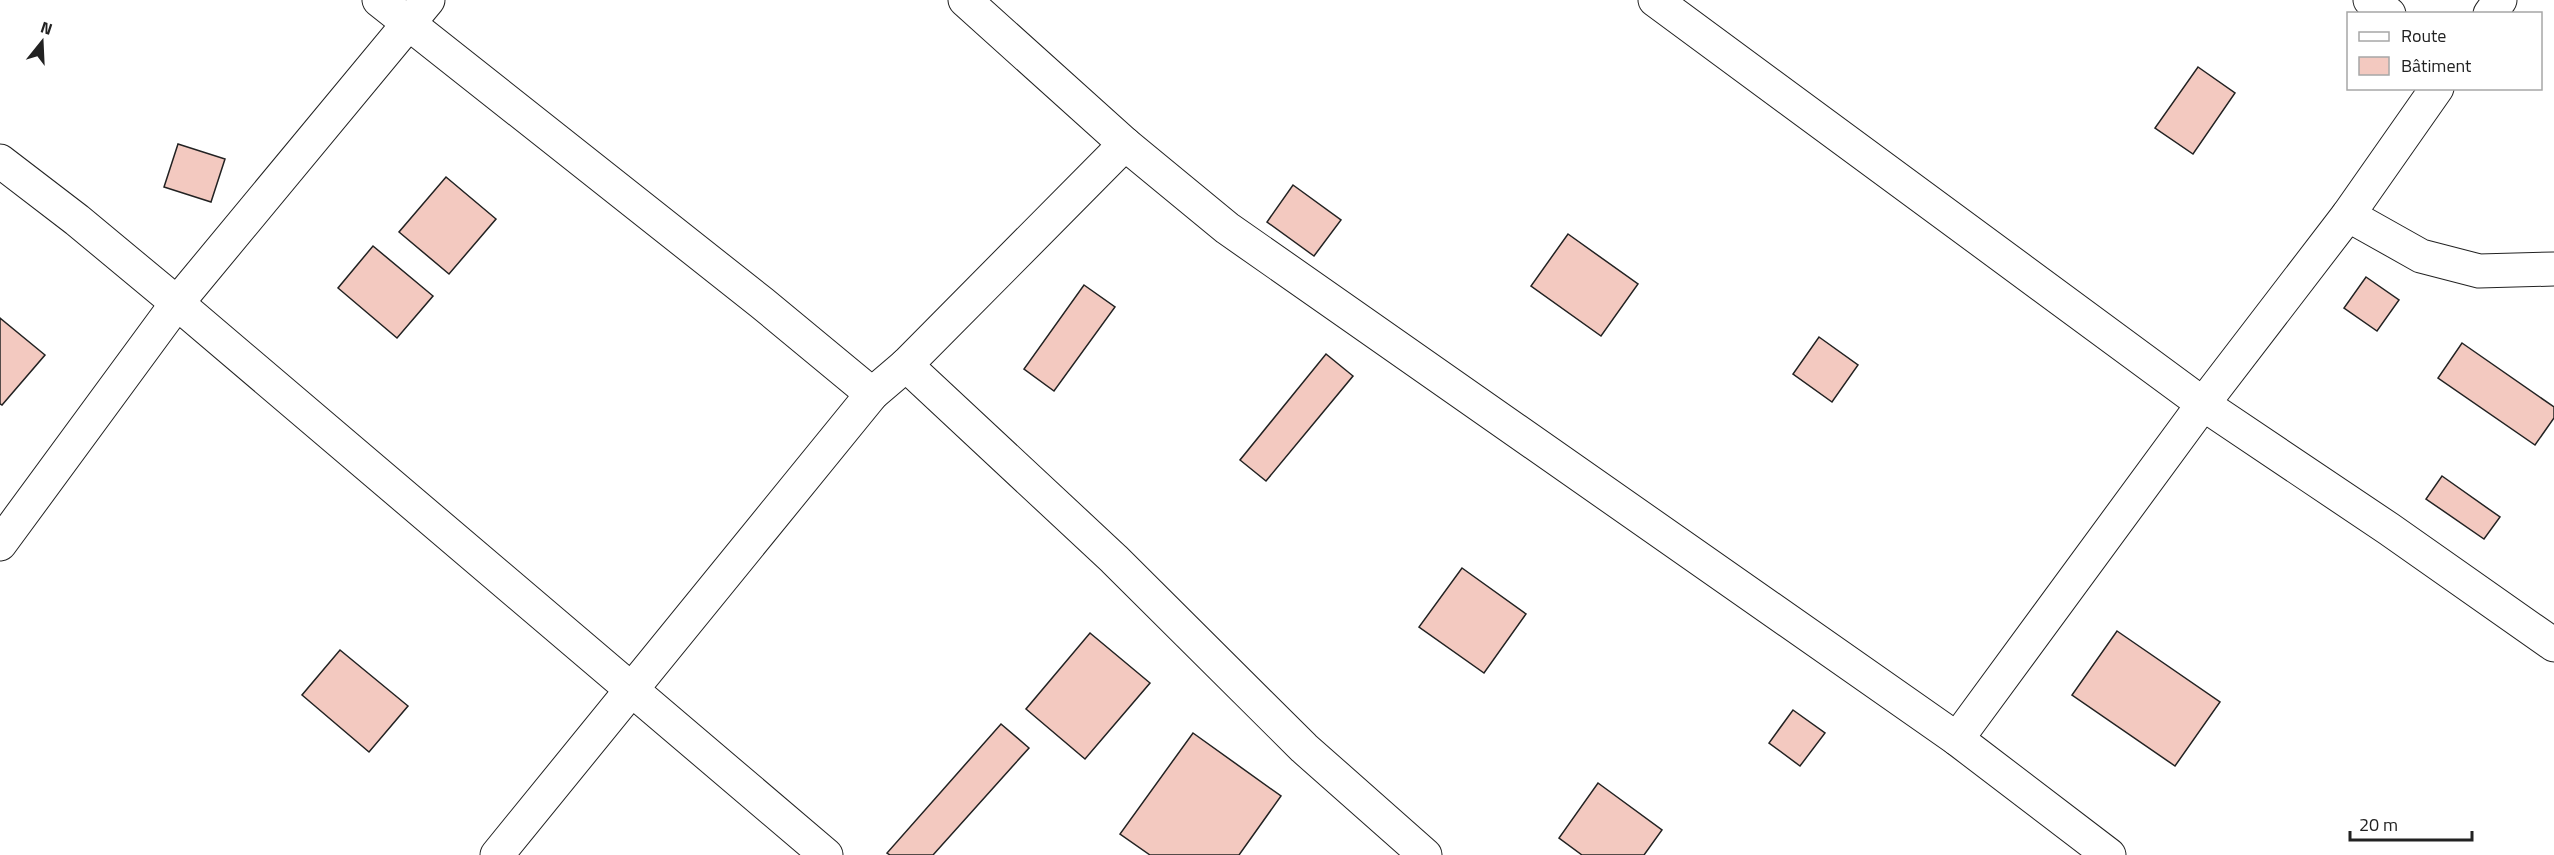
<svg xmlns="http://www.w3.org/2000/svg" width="2554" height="855" viewBox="0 0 2554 855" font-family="'Titillium Web',sans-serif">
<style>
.building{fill:#f3c9c0;stroke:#222;stroke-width:1.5}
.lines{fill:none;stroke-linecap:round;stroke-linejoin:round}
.minor-casing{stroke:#222;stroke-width:35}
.tertiary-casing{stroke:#222;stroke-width:35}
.minor{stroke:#fff;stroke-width:33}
.tertiary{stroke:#fff;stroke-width:33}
</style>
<rect width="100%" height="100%" fill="#fff"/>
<g class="building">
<polygon points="2198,67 2235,93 2193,154 2155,128"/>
<polygon points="178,144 225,159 211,202 164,187"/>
<polygon points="446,177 496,219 449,274 399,232"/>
<polygon points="1293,185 1341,220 1314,256 1267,222"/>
<polygon points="1568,234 1638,284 1601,336 1531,286"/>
<polygon points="373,246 433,296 397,338 338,288"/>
<polygon points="2366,277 2399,300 2377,331 2344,308"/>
<polygon points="1084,285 1115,307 1054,391 1024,369"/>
<polygon points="0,318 45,355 2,405 0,404"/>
<polygon points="1819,337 1858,365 1832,402 1793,374"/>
<polygon points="2462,343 2554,407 2554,418 2535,445 2438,378"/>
<polygon points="1326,354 1353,376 1266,481 1240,460"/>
<polygon points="2442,476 2500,517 2484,539 2426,499"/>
<polygon points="1462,568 1526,614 1484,673 1419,627"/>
<polygon points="2117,631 2220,702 2175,766 2072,695"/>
<polygon points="1090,633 1150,683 1085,759 1026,709"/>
<polygon points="340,650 408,706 369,752 302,695"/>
<polygon points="1793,710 1825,733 1800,766 1769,743"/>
<polygon points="1001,724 1029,748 933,855 890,855 887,853"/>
<polygon points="1193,733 1281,796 1239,855 1150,855 1120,834"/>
<polygon points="1598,783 1662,830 1644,855 1582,855 1559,838"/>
</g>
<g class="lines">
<g class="minor-casing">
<g id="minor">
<polyline points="379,0 762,303 872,394"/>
<polyline points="965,0 1125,144 1227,228 1957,739 2109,855"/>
<polyline points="1655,0 2203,404 2389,529 2554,645"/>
<polyline points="2370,0 2389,14"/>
<polyline points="2490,14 2500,0"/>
<polyline points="2348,215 2421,256 2479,271 2554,269"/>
<polyline points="906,365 1114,559 1304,748 1425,855"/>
<polyline points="0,544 177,303 428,0"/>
<polyline points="1957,739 2203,404 2348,215 2437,88"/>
<polyline points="497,855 872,394 906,365 1125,144"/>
</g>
</g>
<g class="tertiary-casing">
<polyline id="tertiary" points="0,161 77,220 177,303 826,855"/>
</g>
<use href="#minor" class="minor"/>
<use href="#tertiary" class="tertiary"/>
</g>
<rect x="2347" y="12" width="195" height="78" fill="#ffffff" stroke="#a7a7a7" stroke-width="1.5"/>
<rect x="2359" y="32" width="30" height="9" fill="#ffffff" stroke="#a7a7a7" stroke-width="1.5"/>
<text x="2401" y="42" font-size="18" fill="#222222">Route</text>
<rect x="2359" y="57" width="30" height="18" fill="#f3c9c0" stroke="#a7a7a7" stroke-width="1.5"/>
<text x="2401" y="72" font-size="18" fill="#222222">Bâtiment</text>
<g transform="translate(42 42) rotate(18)" stroke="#ffffff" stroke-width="4.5" paint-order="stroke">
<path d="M0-4.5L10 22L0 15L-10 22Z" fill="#222222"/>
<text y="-9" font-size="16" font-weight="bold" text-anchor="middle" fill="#222222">N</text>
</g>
<path d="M2350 831v9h122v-9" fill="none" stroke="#222222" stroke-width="3"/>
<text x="2359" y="831" font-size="18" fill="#222222" stroke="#ffffff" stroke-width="4.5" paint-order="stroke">20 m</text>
</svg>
